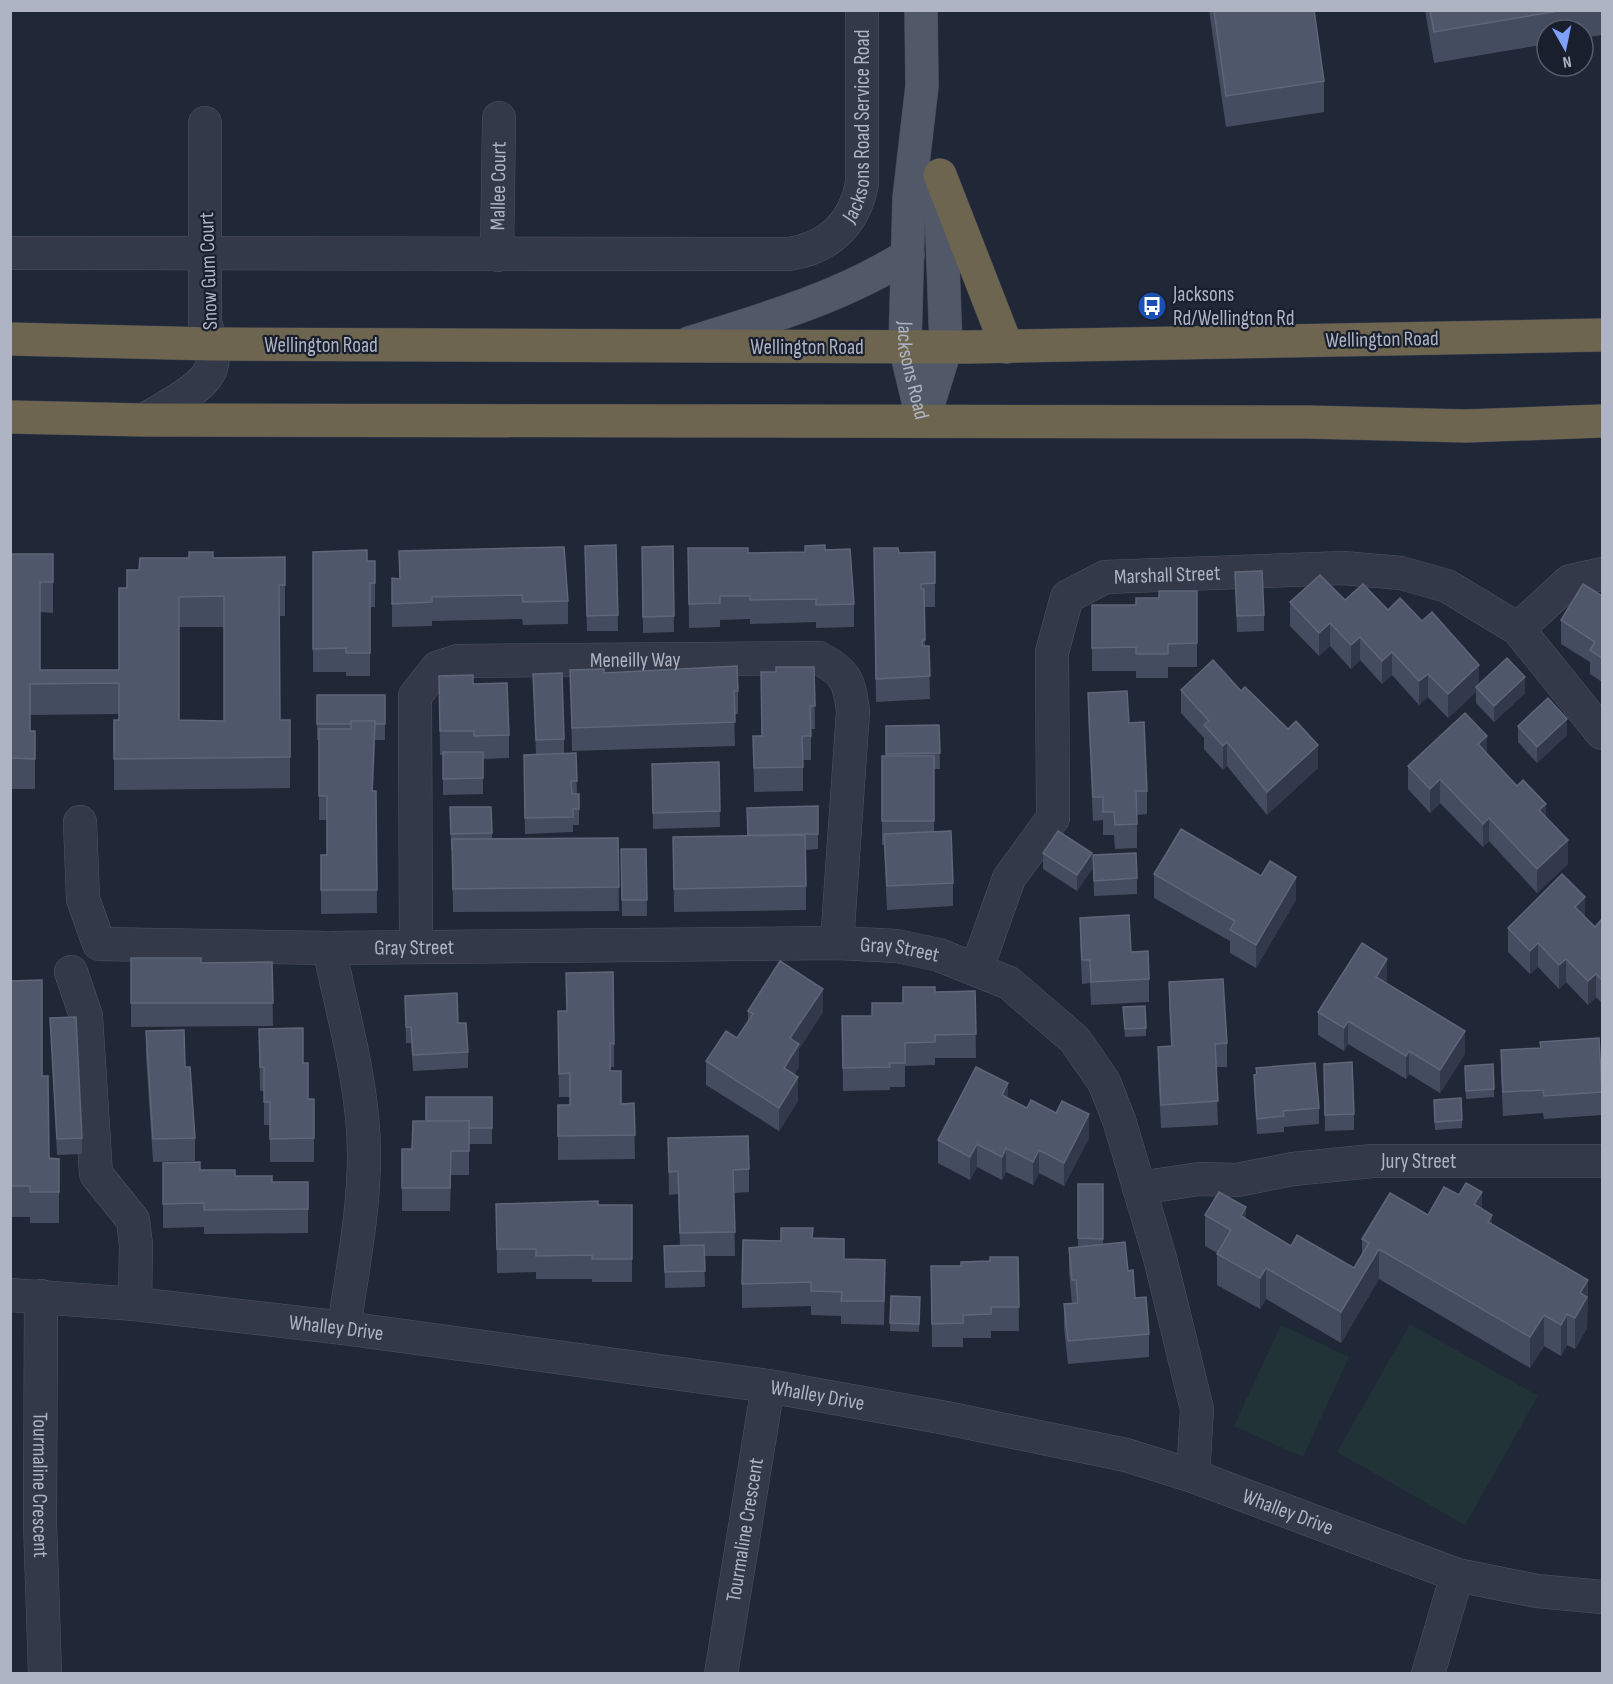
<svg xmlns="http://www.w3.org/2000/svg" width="1613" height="1684" viewBox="0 0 1613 1684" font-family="'Sofia Sans Condensed',sans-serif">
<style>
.green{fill:#223338}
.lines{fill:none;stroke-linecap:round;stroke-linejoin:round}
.minor-casing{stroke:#4e5462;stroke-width:34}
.major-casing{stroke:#3d4351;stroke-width:34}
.highway-casing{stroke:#3b414f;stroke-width:34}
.minor{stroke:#333948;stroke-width:33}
.major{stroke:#515868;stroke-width:33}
.highway{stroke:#6e6550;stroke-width:33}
.wall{fill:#444d5f;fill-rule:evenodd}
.shaded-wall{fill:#31394a}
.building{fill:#4f586a;stroke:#5e6678;stroke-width:1.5;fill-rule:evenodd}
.labels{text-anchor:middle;stroke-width:4.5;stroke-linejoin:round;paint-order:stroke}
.street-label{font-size:21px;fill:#aeb4c4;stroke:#191f2c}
.poi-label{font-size:21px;fill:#aeb4c4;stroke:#191f2c;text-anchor:start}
</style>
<rect width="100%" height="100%" fill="#202737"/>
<g class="green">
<polygon points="1410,1324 1538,1396 1465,1525 1337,1452"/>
<polygon points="1281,1325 1349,1357 1303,1457 1234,1426"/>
</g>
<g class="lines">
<g class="minor-casing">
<g id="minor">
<path id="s1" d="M10 253 789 254C829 248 855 223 862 183V10"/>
<path id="s2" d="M497 255 499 118"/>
<path d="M144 420C161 410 205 388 211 368 216 353 209 336 205 322V123"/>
<polyline points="1518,629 1570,581 1602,574"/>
<path id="s3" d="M80 822 83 899 99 944 329 948 837 943 897 946 939 955 1009 983 1075 1040 1104 1082 1119 1120 1160 1258 1197 1409 1193 1476"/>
<path id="s4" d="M416 945 415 696 437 668 458 661 819 658C846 673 849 680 853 711L837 943"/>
<path d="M329 948C343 1015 364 1086 364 1155 364 1213 352 1271 344 1328"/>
<path id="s5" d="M977 968 1009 878 1053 818 1052 652 1067 597 1105 577 1343 568 1401 573 1447 586 1518 629 1602 733"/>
<polyline points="71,972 86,1016 96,1174 133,1220 136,1245 135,1304"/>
<path id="s6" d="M1139 1188 1199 1179 1237 1180 1293 1169 1372 1161H1602"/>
<path id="s7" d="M10 1295 135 1304 344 1328 768 1386 946 1418 1126 1455 1193 1476 1457 1575 1537 1591 1602 1597"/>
<path id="s8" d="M41 1296 40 1522 45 1674"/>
<path id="s9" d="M721 1674 768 1386"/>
<polyline points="1428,1674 1457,1575"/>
</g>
</g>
<g class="major-casing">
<g id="major">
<path id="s10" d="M921 10 922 86 909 198 905 347 923 421"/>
<path d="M689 343C765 319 840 298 908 255"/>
<polyline points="923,421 946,347 940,180"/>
</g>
</g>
<g class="highway-casing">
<g id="highway">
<polyline points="940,175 1007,347"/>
<polyline points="10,339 211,344 969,347 1602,335"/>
<polyline points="10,417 144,420 1307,422 1466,426 1602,421"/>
</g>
</g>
<use href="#minor" class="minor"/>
<use href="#major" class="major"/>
<use href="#highway" class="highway"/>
</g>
<g class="wall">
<polygon points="1209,10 1314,10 1324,81 1324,112 1226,127"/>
<polygon points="1425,10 1602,10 1602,35 1583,38 1583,30 1547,30 1547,44 1434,63"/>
<polygon points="616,545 618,631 587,631 585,546"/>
<polygon points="673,546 674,632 643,633 642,547"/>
<polygon points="688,548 748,553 805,552 825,550 854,604 854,627 816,628 816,622 750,624 750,619 720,620 720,627 689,628"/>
<polygon points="399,551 568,601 568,624 523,625 522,619 432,621 432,626 392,627 392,578 399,579"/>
<polygon points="313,552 367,561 375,561 375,607 370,607 370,676 346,676 346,672 313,672"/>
<polygon points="935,552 935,607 924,607 925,646 929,646 930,699 876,702 874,571 899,553"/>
<path d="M10 554H53V613L40 612V670H119L127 588 139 570 213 558 285 557V616H280V720H290V788L114 790V720H119V714L30 715V731H35V789H10ZM179 627H224V721L179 720Z"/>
<polygon points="1235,572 1264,615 1264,631 1237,632"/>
<polygon points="1197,591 1197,667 1168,667 1168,678 1136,678 1136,671 1092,671 1092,605 1136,605 1159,598"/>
<polygon points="1602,596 1602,682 1590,674 1590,662 1561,644 1561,620"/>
<polygon points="1345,600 1388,610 1479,685 1525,693 1494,722 1476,703 1476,692 1448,718 1428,697 1419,705 1392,675 1382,684 1360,660 1351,669 1330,646 1319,656 1290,626 1290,602"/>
<polygon points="814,667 815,729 811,729 811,760 803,760 803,791 754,792 753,736 762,736 761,672 776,672"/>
<polygon points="570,670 604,673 738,691 738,714 734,714 735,746 572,751"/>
<polygon points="533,674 564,739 564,754 576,753 577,794 579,794 579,825 573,825 573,832 525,834 524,771 536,754"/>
<polygon points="439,676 473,684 509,735 509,758 483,759 483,794 443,795 443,755 440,755"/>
<polygon points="1181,690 1241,691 1318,768 1267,815 1227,766 1223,770 1204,749 1204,738 1181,713"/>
<polygon points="1088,693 1129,723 1147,791 1147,814 1137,815 1137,848 1115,849 1114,835 1103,835 1103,820 1093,821 1088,716"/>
<polygon points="317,695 385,695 385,740 375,740 373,791 376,791 377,913 321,914 321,855 327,855 327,820 319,820 319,740 317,740"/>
<polygon points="939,725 940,769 934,769 934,832 953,883 953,906 887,910 884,845 882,845 882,756 886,756 886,726"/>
<polygon points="1518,726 1567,735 1537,763 1518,742"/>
<polygon points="1487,754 1546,816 1568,864 1537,893 1489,841 1483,847 1440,803 1430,813 1408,789 1408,766"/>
<polygon points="719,762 720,827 653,829 652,764"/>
<polygon points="818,806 818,849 806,850 806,910 674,912 673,837 747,836 747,808"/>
<polygon points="450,807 492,833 492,839 618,838 619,911 453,912 452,849 451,850"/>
<polygon points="621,849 646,849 647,916 622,916"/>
<polygon points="1043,853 1092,869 1077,891 1043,869"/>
<polygon points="1093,855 1137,878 1137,894 1094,896"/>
<polygon points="1154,874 1296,900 1256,968 1230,953 1230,941 1154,898"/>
<polygon points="1585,917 1595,927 1602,919 1602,1003 1596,997 1588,1005 1566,982 1559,989 1538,967 1530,974 1508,952 1508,928"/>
<polygon points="1080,918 1131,952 1149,979 1149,1002 1091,1005 1090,983 1082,984 1080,942"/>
<polygon points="131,958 201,963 272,962 273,1026 131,1027"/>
<polygon points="10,981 42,1076 49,1158 59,1159 59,1223 30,1223 30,1217 10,1217"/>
<polygon points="1169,982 1227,1043 1227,1067 1216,1067 1218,1125 1161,1128 1158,1070 1158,1047 1171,1046 1169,1005"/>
<polygon points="1387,982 1387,983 1465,1054 1440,1093 1409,1074 1406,1079 1348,1044 1344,1051 1318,1035 1318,1012"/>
<polygon points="975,991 976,1058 935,1058 935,1065 905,1066 905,1087 890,1087 890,1090 843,1091 842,1016 872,1016 872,1003 903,1003 935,992"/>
<polygon points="405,996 458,1023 468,1052 468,1068 413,1071 411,1043 406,1043"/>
<polygon points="1123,1007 1146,1028 1146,1036 1125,1037"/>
<polygon points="748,1011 823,1012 799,1049 799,1067 794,1075 798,1101 779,1131 706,1085 706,1061 737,1038 748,1021"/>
<polygon points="50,1018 82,1138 82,1154 57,1155"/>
<polygon points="259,1029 303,1063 308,1099 314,1099 314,1162 270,1162 270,1125 264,1125 264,1091 260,1091"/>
<polygon points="146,1031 185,1067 195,1138 195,1161 153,1162 146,1055"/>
<polygon points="558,1035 614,1044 614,1067 610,1067 610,1071 621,1104 634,1103 635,1159 558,1160 558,1105 570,1105 570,1097 559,1097"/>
<polygon points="1501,1050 1602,1087 1602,1115 1544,1119 1543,1113 1503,1116 1501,1073"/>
<polygon points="1324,1064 1354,1114 1354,1130 1325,1131"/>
<polygon points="1465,1066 1494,1089 1494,1097 1466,1099"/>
<polygon points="1254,1075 1319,1108 1319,1124 1284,1127 1284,1132 1257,1134 1254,1091"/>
<polygon points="492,1097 492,1144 469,1144 469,1175 451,1175 450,1211 402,1211 402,1149 412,1149 426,1121"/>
<polygon points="1008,1099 1089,1138 1064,1186 1039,1173 1033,1185 1006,1172 1002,1180 977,1167 970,1180 938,1163 938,1140"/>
<polygon points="1434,1100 1462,1120 1462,1128 1435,1130"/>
<polygon points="668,1138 749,1169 749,1192 734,1193 735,1256 704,1256 705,1287 665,1288 664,1246 680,1246 678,1194 669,1195"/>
<polygon points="163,1163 200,1170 272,1182 308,1182 308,1233 204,1234 204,1227 163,1228"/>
<polygon points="1078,1184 1103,1184 1103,1244 1128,1271 1135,1298 1149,1334 1149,1357 1068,1364 1064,1328 1064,1304 1072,1304 1069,1271 1069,1248 1078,1247"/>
<polygon points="496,1204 632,1205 632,1282 592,1282 592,1279 536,1279 536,1272 497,1273"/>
<polygon points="1482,1209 1492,1224 1588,1280 1587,1328 1575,1349 1567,1345 1561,1356 1544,1346 1530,1368 1379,1279 1341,1343 1266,1299 1260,1309 1217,1285 1217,1253 1205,1246 1205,1215 1246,1219 1291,1246 1354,1268 1362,1254 1362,1239 1428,1215"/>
<polygon points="813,1238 844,1259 885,1283 884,1325 841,1324 841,1316 811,1315 811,1306 742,1308 742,1284 781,1241"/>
<polygon points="1018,1257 1019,1331 991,1331 991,1338 963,1338 963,1347 932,1347 931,1266 961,1266"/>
<polygon points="891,1296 920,1297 919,1332 890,1331"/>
</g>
<g class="shaded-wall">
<polygon points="1330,623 1330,646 1319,656 1319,633"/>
<polygon points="1360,637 1360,660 1351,669 1351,645"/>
<polygon points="1392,652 1392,675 1382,684 1382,661"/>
<polygon points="1479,665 1479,689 1476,687 1476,692 1448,718 1448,694"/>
<polygon points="1428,674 1428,697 1419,705 1419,681"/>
<polygon points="1525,677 1525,693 1494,722 1494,706"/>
<polygon points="1567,719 1567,735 1537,763 1537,747"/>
<polygon points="375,721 375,744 372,815 372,791"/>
<polygon points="1487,736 1487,760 1478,744"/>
<polygon points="1227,742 1227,766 1223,770 1223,746"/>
<polygon points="1318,745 1318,768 1267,815 1267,792"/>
<polygon points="1440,779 1440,803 1430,813 1430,789"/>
<polygon points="1546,804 1546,827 1539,810"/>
<polygon points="1489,818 1489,841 1483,847 1483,824"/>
<polygon points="1568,840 1568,864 1537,893 1537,869"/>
<polygon points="1092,853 1092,869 1077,891 1077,875"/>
<polygon points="1296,877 1296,900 1256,968 1256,945"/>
<polygon points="1585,897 1585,920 1575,907"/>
<polygon points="1538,943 1538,967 1530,974 1530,951"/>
<polygon points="1387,959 1387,982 1376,1000 1376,977"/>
<polygon points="1566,959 1566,982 1559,989 1559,965"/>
<polygon points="1596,974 1596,997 1588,1005 1588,981"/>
<polygon points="823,989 823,1012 799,1049 799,1067 784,1091 784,1068 790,1038"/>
<polygon points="1348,1021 1348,1044 1344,1051 1344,1028"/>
<polygon points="1465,1031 1465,1054 1440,1093 1440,1070"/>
<polygon points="1409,1051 1409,1074 1406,1079 1406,1056"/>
<polygon points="798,1077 798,1101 779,1131 779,1108"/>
<polygon points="1008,1083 1008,1107 1002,1095"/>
<polygon points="1089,1114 1089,1138 1064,1186 1064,1163"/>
<polygon points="977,1144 977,1167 970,1180 970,1157"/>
<polygon points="1006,1148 1006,1172 1002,1180 1002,1157"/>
<polygon points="1039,1150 1039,1173 1033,1185 1033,1162"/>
<polygon points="1482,1192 1482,1223 1474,1204"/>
<polygon points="1246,1207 1246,1238 1241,1216"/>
<polygon points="1492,1215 1492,1246 1488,1222"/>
<polygon points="1379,1249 1379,1279 1341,1343 1341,1312"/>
<polygon points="1266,1268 1266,1299 1260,1309 1260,1278"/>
<polygon points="1588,1280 1587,1328 1575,1349 1575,1318 1580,1293"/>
<polygon points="1567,1314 1567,1345 1561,1356 1561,1325"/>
<polygon points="1544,1315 1544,1346 1530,1368 1530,1337"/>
</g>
<g class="building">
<polygon points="1214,10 1314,10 1324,81 1226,96"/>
<polygon points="1430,10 1564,10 1434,32"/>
<polygon points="616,545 618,615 587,616 585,546"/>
<polygon points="825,545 825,550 850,549 854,604 816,605 816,599 750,600 750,596 720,596 720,603 689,604 688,548 748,548 748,553 805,552 805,546"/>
<polygon points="673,546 674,616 643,617 642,547"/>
<polygon points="564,547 568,601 523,602 522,595 432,597 432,602 392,604 392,578 400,579 399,551"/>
<polygon points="874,548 898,548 899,553 935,552 935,583 921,584 921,589 924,589 925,640 922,640 922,646 929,646 930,676 876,679"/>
<polygon points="367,550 367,561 375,561 375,583 370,583 370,653 346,653 346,648 313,649 313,552"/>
<path d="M189 552H213V558L285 557V585H279L280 720H290V757L114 759V720H119V683L30 684V731H35V759L10 758V554H53V582H40V670H119V588H127V570H139L140 558H189ZM224 596V721L179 720V597Z"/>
<polygon points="1262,571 1264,615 1237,616 1235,572"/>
<polygon points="1320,575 1345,600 1363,584 1388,610 1400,598 1422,621 1432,612 1479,665 1448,694 1428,674 1419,681 1392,652 1382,661 1360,637 1351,645 1330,623 1319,633 1290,602"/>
<polygon points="1583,584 1602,596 1602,658 1590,650 1595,642 1561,620"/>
<polygon points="1159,591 1197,591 1197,643 1168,644 1168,654 1136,654 1136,647 1092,648 1092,605 1136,605 1136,598 1159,598"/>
<polygon points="1507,658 1525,677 1494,706 1476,687"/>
<polygon points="1213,660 1241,691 1245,687 1288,729 1296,721 1318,745 1267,792 1227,742 1223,746 1204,725 1209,721 1181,690"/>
<polygon points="737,666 738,691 734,691 735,722 572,728 570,670 604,669 604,673"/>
<polygon points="776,667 814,667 815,706 810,706 811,736 802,736 803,767 754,768 753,736 762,736 761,672 776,672"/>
<polygon points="562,673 564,739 536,740 533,674"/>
<polygon points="473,675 473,684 507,683 509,735 474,736 474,731 440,731 439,676"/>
<polygon points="1127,691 1129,723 1144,722 1147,791 1136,791 1137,824 1115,825 1114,812 1103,812 1103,797 1093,797 1088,693"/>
<polygon points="317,695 385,695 385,724 374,724 375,721 351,721 351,724 317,724"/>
<polygon points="1548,698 1567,719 1537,747 1518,726"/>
<polygon points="1465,713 1487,736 1478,744 1517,786 1523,780 1546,804 1539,810 1568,840 1537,869 1489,818 1483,824 1440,779 1430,789 1408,766"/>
<polygon points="351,721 375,721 372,791 376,791 377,890 321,890 321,855 327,855 327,796 319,796 319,729 351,729"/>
<polygon points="939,725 940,753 886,754 886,726"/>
<polygon points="443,752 483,752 483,778 443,779"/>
<polygon points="576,753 577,781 571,781 572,794 579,794 579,809 573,809 573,817 525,818 524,755"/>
<rect x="882" y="756" width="52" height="65"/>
<polygon points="719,762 720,811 653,813 652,764"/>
<polygon points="818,806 818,834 748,835 747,808"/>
<polygon points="450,807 491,807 492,833 451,834"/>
<polygon points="1181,829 1261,876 1270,861 1296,877 1256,945 1230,930 1235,921 1154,874"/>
<polygon points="951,831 953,883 887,886 884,834"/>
<polygon points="1058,831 1092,853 1077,875 1043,853"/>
<polygon points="805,835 806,886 674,889 673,837"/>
<polygon points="618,838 619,887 453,889 452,839"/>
<polygon points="621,849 646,849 647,900 622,900"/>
<polygon points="1136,853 1137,878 1094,881 1093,855"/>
<polygon points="1562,874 1585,897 1575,907 1595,927 1602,919 1602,980 1596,974 1588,981 1566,959 1559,965 1538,943 1530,951 1508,928"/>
<polygon points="1129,915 1131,952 1148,951 1149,979 1091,982 1090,960 1082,960 1080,918"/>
<polygon points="1362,943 1387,959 1376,977 1465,1031 1440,1070 1409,1051 1406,1056 1348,1021 1344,1028 1318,1012"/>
<polygon points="131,958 201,958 201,963 272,962 273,1003 131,1003"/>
<polygon points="780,961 823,989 790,1038 799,1044 784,1068 798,1077 779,1108 706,1061 726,1031 737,1038 753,1014 748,1011"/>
<polygon points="613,972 614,1044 610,1043 610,1071 621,1071 621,1104 634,1103 635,1135 558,1136 558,1105 570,1105 570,1073 559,1074 558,1011 567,1011 566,973"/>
<polygon points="1223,979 1227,1043 1215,1044 1218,1101 1161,1105 1158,1047 1172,1046 1169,982"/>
<polygon points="42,980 42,1076 48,1076 49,1158 59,1159 59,1192 30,1192 30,1186 10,1186 10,981"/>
<polygon points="903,987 935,987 935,992 975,991 976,1034 935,1035 935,1042 905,1043 905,1063 889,1063 890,1067 843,1068 842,1016 872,1016 872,1003 903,1003"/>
<polygon points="457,993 458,1023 466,1023 468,1052 413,1055 411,1027 406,1027 405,996"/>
<polygon points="1145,1006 1146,1028 1125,1029 1123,1007"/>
<polygon points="76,1017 82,1138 57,1139 50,1018"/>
<polygon points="303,1028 303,1063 308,1063 308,1099 314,1099 314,1138 270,1139 270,1102 264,1102 264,1067 260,1067 259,1029"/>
<polygon points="184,1030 185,1067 190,1067 195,1138 153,1139 146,1031"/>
<polygon points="1599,1038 1602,1092 1544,1096 1543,1090 1503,1092 1501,1050 1541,1048 1540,1042"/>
<polygon points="1352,1062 1354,1114 1325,1115 1324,1064"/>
<polygon points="1315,1063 1319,1108 1283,1111 1284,1116 1257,1119 1254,1075 1257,1074 1256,1068"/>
<polygon points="1493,1064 1494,1089 1466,1091 1465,1066"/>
<polygon points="976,1067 1008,1083 1002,1095 1027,1108 1031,1100 1056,1113 1062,1101 1089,1114 1064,1163 1039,1150 1033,1162 1006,1148 1002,1157 977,1144 970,1157 938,1140"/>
<polygon points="426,1097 492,1097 492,1128 469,1128 469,1121 426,1121"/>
<polygon points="1461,1098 1462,1120 1435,1122 1434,1100"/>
<polygon points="413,1121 469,1121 469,1151 451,1151 450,1188 402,1188 402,1149 412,1149"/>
<polygon points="748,1136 749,1169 733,1170 735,1232 680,1233 678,1171 669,1172 668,1138"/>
<polygon points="200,1162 200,1170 235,1170 235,1176 272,1176 272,1182 308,1182 308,1209 204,1210 204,1203 163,1204 163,1163"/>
<polygon points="1466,1183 1482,1192 1474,1204 1492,1215 1488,1222 1588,1280 1580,1293 1587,1297 1575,1318 1567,1314 1561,1325 1544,1315 1530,1337 1379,1249 1341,1312 1266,1268 1260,1278 1217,1254 1231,1230 1205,1215 1219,1192 1246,1207 1241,1216 1291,1246 1297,1235 1354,1268 1369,1243 1362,1239 1390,1193 1428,1215 1444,1187 1459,1195"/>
<polygon points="1078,1184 1103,1184 1103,1239 1078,1238"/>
<polygon points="598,1201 598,1205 632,1205 632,1259 592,1259 592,1255 536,1256 536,1249 497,1249 496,1204"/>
<polygon points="781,1228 813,1228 812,1238 844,1239 844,1259 885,1260 884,1301 841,1301 842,1292 811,1291 811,1282 742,1284 743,1240 781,1241"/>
<polygon points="1125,1242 1128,1271 1133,1270 1135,1298 1146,1297 1149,1334 1068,1341 1064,1304 1078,1303 1076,1280 1072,1280 1069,1248"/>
<polygon points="704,1245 705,1271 665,1272 664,1246"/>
<polygon points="990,1257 1018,1257 1019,1307 991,1307 991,1314 963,1315 963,1323 932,1324 931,1266 961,1266 961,1262 990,1261"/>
<polygon points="891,1296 920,1297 919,1324 890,1323"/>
</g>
<defs>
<g id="bus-disc" transform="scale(1.5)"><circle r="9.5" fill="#1a4fb4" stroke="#191f2c"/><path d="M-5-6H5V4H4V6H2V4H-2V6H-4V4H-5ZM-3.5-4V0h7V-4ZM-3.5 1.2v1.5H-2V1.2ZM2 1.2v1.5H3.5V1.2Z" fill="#fff"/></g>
</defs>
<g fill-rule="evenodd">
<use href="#bus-disc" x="1152" y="306"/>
</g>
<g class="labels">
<g class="street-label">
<text dy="7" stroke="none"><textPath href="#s1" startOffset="945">Jacksons Road Service Road</textPath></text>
<text dy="7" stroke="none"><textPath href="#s2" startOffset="69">Mallee Court</textPath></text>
<text transform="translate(208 271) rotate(-92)" y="7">Snow Gum Court</text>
<text transform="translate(1382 339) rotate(-1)" y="7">Wellington Road</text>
<text x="321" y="352">Wellington Road</text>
<text x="807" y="354">Wellington Road</text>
<text dy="7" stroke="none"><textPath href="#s10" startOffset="362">Jacksons Road</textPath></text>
<text dy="7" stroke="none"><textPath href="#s5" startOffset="498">Marshall Street</textPath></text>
<text dy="7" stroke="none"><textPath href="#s4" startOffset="484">Meneilly Way</textPath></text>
<text dy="7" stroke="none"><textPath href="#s3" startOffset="440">Gray Street</textPath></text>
<text dy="7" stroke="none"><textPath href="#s3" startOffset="926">Gray Street</textPath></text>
<text dy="7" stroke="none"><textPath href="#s6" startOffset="282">Jury Street</textPath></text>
<text dy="7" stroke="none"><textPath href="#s7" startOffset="328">Whalley Drive</textPath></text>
<text dy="7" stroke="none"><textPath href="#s7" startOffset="814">Whalley Drive</textPath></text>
<text dy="7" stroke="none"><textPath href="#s8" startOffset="189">Tourmaline Crescent</textPath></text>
<text dy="7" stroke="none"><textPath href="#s7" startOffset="1300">Whalley Drive</textPath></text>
<text dy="7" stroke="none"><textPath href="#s9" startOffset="146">Tourmaline Crescent</textPath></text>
</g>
<g class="poi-label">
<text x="1173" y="301">Jacksons<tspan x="1173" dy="24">Rd/Wellington Rd</tspan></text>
</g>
</g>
<rect width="1613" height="1684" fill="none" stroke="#aeb4c4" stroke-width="24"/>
<g transform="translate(1565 48) rotate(171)"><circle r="28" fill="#191f2c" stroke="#555b69" stroke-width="1.5"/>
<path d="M0-4.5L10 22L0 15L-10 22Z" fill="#7fa0f8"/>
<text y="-9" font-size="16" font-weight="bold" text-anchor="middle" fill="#aeb4c4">N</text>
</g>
</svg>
